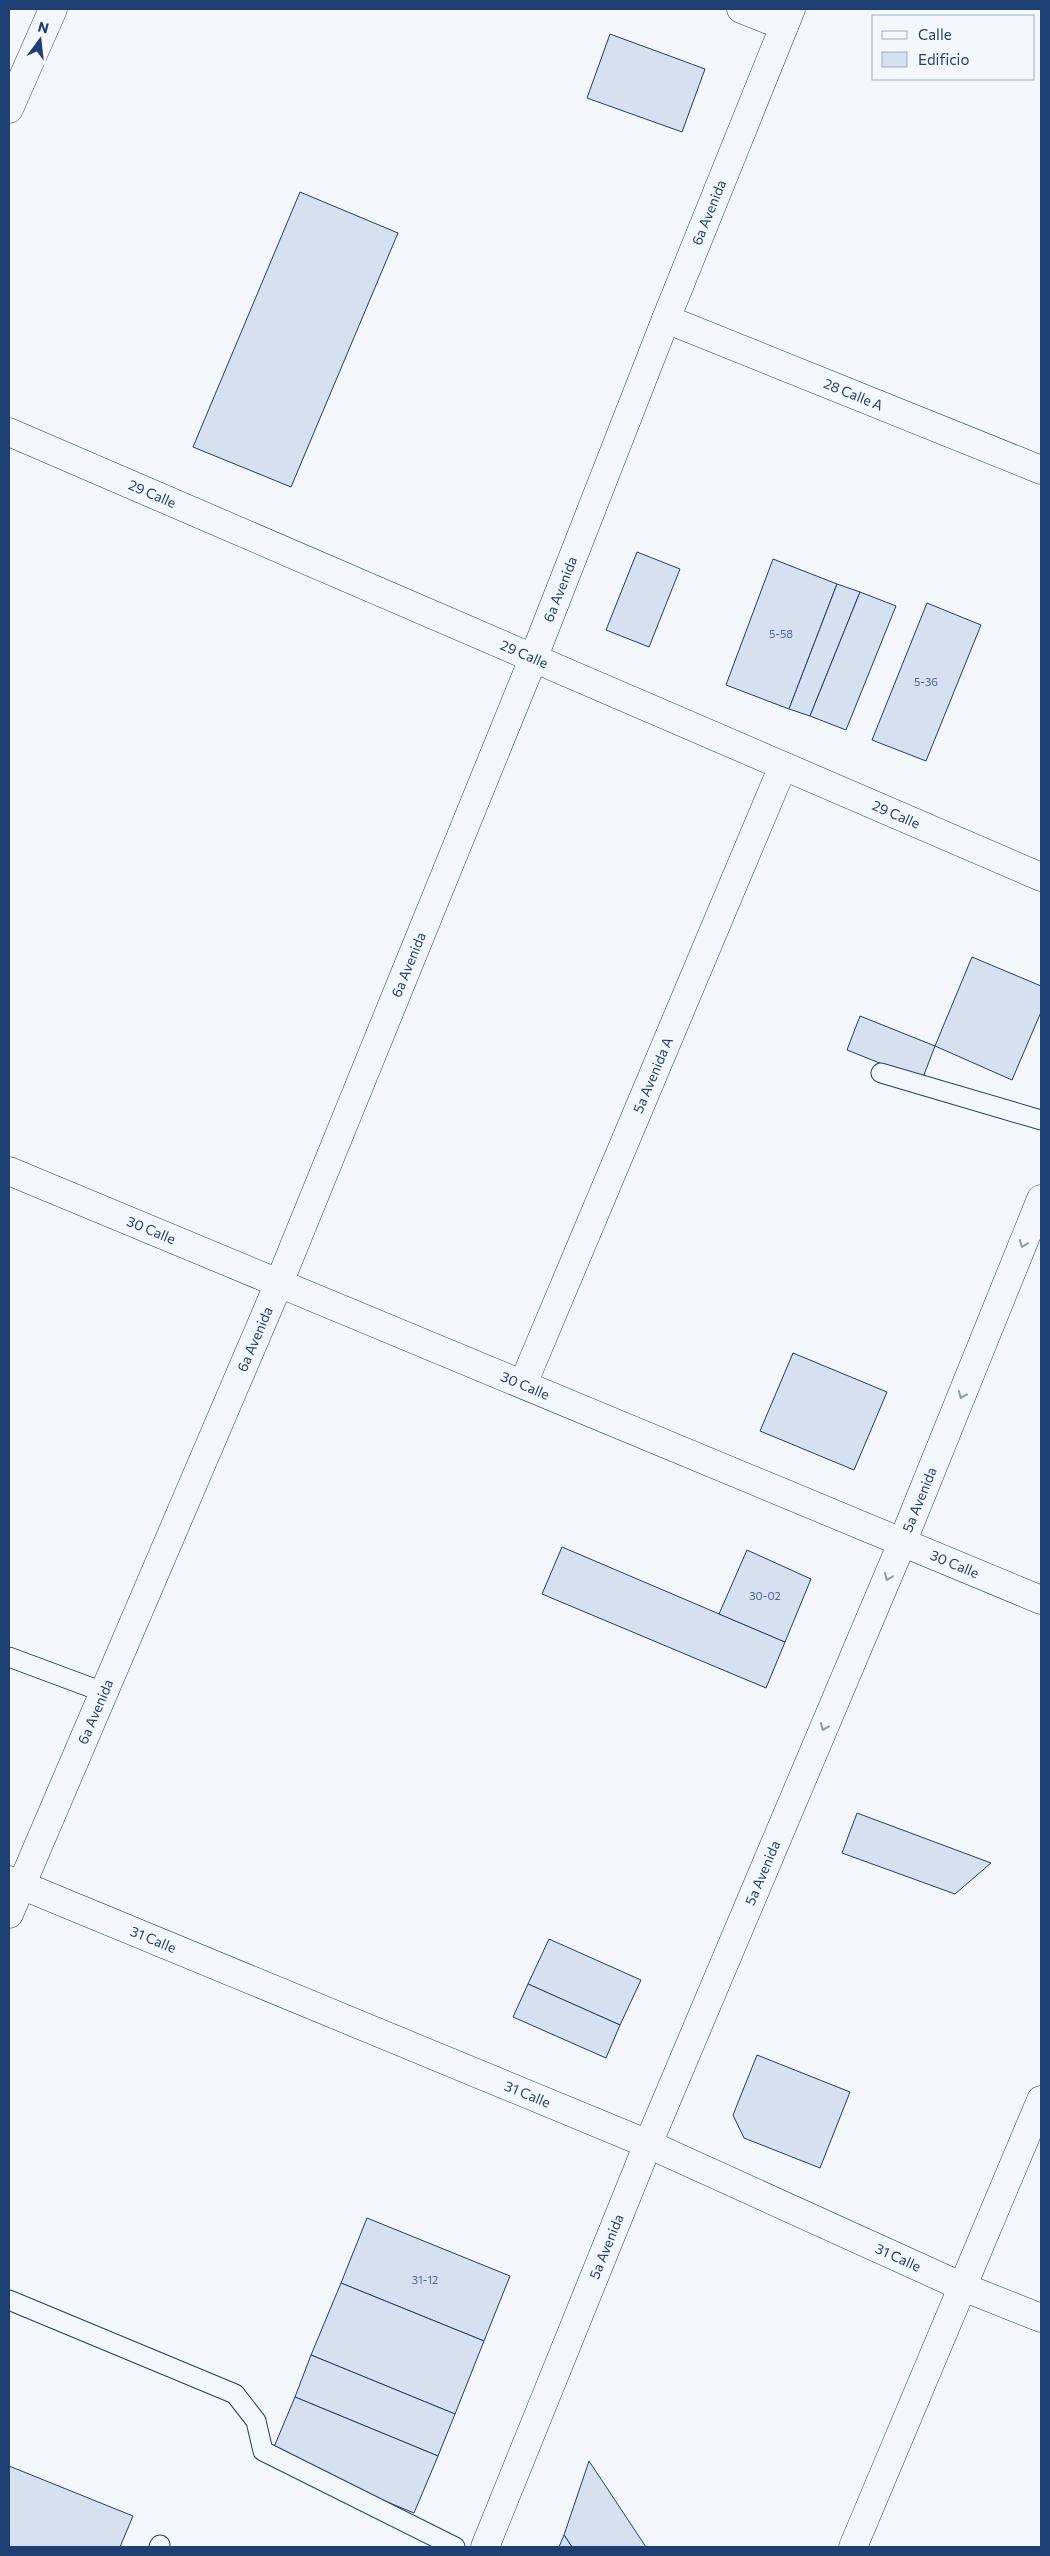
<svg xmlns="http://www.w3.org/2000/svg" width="1050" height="2556" viewBox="0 0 1050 2556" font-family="Commissioner,sans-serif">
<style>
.building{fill:#d5e0f0;stroke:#1d3f73}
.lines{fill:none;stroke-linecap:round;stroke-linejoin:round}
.service-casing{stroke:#1d3f73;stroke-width:21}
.minor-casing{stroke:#1d3f73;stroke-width:29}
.tertiary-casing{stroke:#1d3f73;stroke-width:29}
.secondary-casing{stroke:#1d3f73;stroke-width:29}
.service{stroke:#f4f7fb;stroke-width:19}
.minor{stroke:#f4f7fb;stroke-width:28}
.tertiary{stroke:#f4f7fb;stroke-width:28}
.secondary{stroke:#f4f7fb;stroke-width:28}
.oneway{stroke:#889bb7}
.labels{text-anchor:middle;stroke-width:4;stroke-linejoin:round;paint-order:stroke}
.number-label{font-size:11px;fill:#4b6792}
.street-label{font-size:14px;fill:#1d3f73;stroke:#f4f7fb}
</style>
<rect width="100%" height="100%" fill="#f4f7fb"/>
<g class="building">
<polygon points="610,34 705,69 682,132 587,98"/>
<polygon points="300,192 398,233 291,487 193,447"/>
<polygon points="637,552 680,569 649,647 606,630"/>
<polygon points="773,559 837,584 789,709 726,685"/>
<polygon points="837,584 860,592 810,716 789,709"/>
<polygon points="860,592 896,606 846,730 810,716"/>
<polygon points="927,603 981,625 926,761 872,740"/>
<polygon points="972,957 1041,986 1041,1012 1012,1080 935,1046"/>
<polygon points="860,1016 935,1046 922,1080 847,1050"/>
<polygon points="793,1353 887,1392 854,1470 760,1431"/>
<polygon points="562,1547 785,1642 766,1688 542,1594"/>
<polygon points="747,1550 811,1579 785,1642 719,1614"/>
<polygon points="857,1813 991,1863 955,1894 842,1853"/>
<polygon points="549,1939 641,1980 620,2025 528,1984"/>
<polygon points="528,1984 620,2025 606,2058 513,2017"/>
<polygon points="757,2055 850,2092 820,2168 744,2138 733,2115"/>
<polygon points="367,2218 510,2276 484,2341 341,2283"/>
<polygon points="341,2283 484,2341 455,2414 311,2355"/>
<polygon points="311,2355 455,2414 438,2456 295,2397"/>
<polygon points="295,2397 438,2456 414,2513 271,2454"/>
<polygon points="589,2461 646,2547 572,2547 564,2535"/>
<polygon points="9,2466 133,2516 120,2547 9,2547"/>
<polygon points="564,2535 572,2547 559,2547"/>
</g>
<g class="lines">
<g class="service-casing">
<g id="service">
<polyline points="881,1073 1041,1120"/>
<polyline points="9,1657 103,1692"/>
<polyline points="9,2300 235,2394 256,2421 263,2451 455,2547"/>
<polyline points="159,2547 160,2545"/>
</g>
</g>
<g class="minor-casing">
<g id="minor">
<polyline points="741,9 784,26"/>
<polyline points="9,109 53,9"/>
<path id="s1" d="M666 319 1041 470"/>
<path id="s2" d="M9 432 1041 877"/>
<path id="s3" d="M523 1384 783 766"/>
<path id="s4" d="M9 1880 648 2144 963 2287 1041 2318"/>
<path id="s5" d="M9 1914 279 1283 533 659 666 319 791 9"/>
<polyline points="853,2547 1041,2100"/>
</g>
</g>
<g class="tertiary-casing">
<g id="tertiary">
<path id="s6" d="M9 1171 1041 1600"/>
</g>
</g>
<g class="secondary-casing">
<g id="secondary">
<path id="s7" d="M485 2547 648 2144 902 1543 1041 1199"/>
</g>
</g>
<use href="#service" class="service"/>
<use href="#minor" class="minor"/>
<use href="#tertiary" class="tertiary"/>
<use href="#secondary" class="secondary"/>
</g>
<defs><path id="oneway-chevron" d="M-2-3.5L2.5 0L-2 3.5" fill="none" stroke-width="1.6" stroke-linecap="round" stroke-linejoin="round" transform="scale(1.25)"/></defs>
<g class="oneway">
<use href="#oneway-chevron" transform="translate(1023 1244) rotate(112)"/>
<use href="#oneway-chevron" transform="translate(962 1395) rotate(112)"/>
<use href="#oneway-chevron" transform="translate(888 1577) rotate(113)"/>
<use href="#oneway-chevron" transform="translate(824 1727) rotate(113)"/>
</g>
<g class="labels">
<g class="number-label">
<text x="781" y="638">5-58</text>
<text x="926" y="686">5-36</text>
<text x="765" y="1600">30-02</text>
<text x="425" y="2284">31-12</text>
</g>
<g class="street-label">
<text dy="5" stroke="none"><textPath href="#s5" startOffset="1840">6a Avenida</textPath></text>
<text dy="5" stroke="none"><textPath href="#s1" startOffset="202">28 Calle A</textPath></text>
<text dy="5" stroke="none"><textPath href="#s2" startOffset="156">29 Calle</textPath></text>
<text dy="5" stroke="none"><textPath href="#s5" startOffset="1435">6a Avenida</textPath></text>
<text dy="5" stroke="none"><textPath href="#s2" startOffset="561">29 Calle</textPath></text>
<text dy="5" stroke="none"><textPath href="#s2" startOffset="966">29 Calle</textPath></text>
<text dy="5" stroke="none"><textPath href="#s5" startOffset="1030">6a Avenida</textPath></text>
<text dy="5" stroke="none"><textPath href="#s3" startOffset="335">5a Avenida A</textPath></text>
<text dy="5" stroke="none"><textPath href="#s6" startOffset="154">30 Calle</textPath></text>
<text dy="5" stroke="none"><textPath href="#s5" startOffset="625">6a Avenida</textPath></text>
<text dy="5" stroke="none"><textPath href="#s6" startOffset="559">30 Calle</textPath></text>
<text dy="5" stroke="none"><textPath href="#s7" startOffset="1134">5a Avenida</textPath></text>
<text dy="5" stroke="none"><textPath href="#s6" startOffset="1024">30 Calle</textPath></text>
<text dy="5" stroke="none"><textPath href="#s5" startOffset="220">6a Avenida</textPath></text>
<text dy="5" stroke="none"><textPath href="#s7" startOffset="729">5a Avenida</textPath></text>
<text dy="5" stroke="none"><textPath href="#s4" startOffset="156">31 Calle</textPath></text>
<text dy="5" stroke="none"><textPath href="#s4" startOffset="561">31 Calle</textPath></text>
<text dy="5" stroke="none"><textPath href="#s7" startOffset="324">5a Avenida</textPath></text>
<text dy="5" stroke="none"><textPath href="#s4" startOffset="966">31 Calle</textPath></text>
</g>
</g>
<rect width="1050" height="2556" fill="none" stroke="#1d3f73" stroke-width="20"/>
<rect x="872" y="15" width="162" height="65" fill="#f4f7fb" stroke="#9eadc5"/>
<rect x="882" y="31" width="25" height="8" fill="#f4f7fb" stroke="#9eadc5"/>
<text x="918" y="40" font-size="15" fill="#1d3f73">Calle</text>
<rect x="882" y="52" width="25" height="15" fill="#d5e0f0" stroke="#9eadc5"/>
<text x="918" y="65" font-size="15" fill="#1d3f73">Edificio</text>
<g transform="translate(40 40) rotate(15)" stroke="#f4f7fb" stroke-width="4" paint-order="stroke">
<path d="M0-4L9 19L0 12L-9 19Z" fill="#1d3f73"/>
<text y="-8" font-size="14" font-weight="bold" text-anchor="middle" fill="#1d3f73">N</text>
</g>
</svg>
